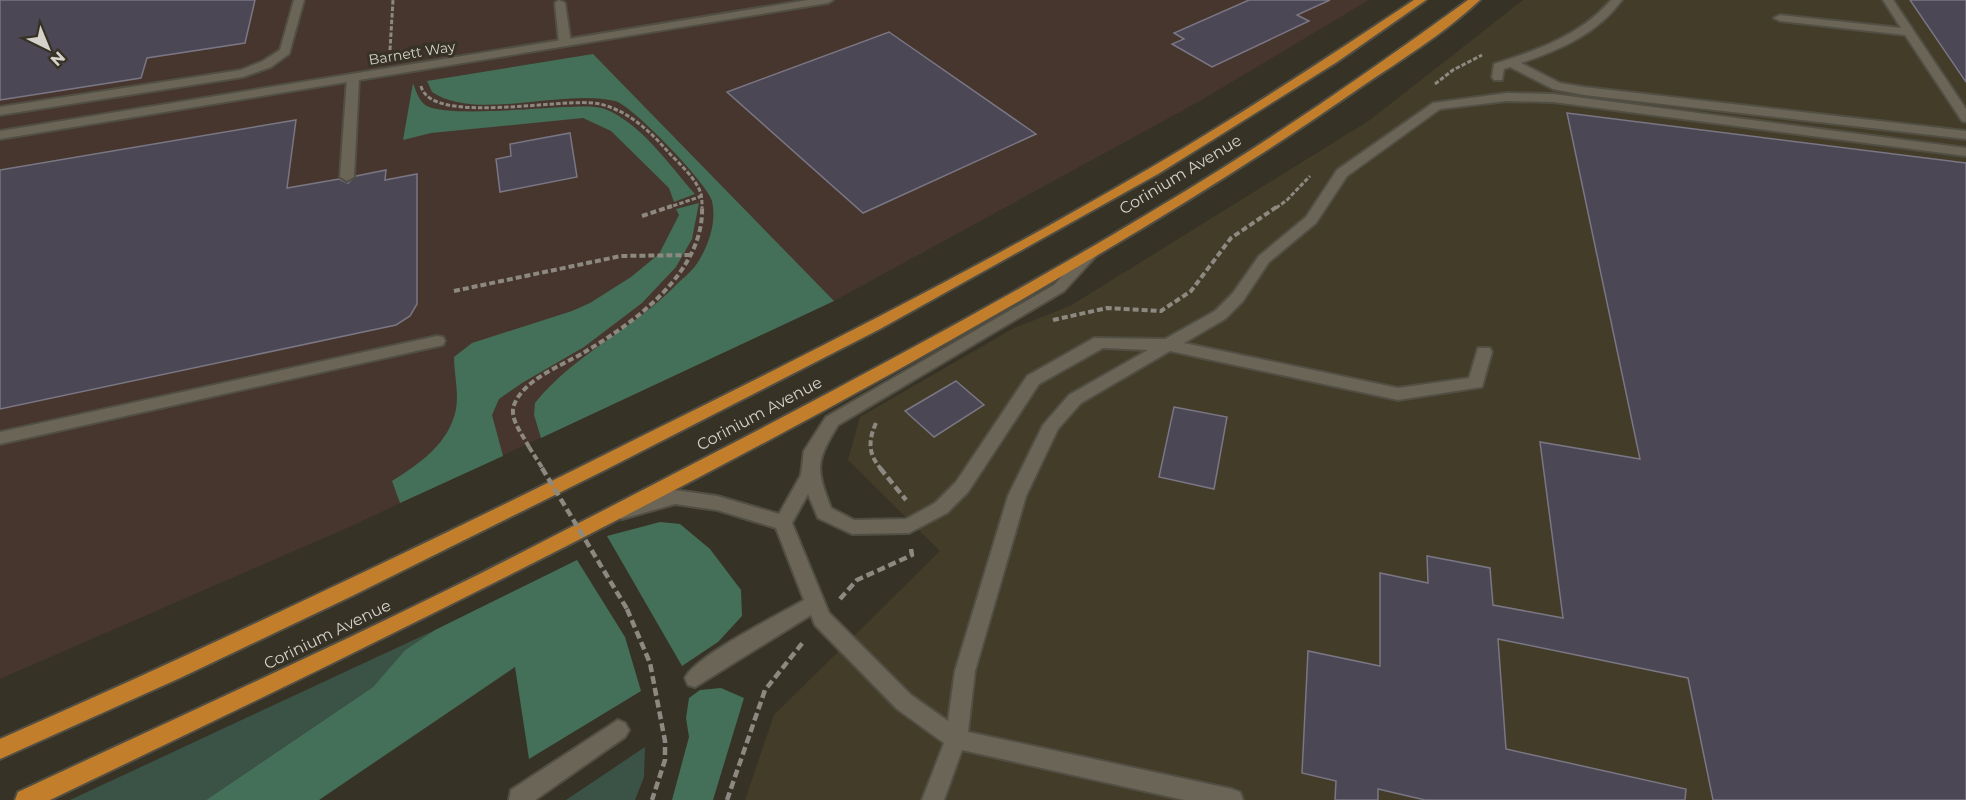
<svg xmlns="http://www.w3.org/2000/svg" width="1966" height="800" viewBox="0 0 1966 800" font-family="Montserrat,sans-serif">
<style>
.commercial{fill:#47362d}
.built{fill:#433c29}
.green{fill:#3b5346}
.forest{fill:#446f58}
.building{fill:#4c4754;stroke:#7a7684;stroke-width:1.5}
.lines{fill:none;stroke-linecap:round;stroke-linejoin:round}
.service-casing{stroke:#514e43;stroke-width:4}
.minor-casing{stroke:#514e43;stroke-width:4}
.trunk-casing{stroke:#514e43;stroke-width:4}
.path-far2{stroke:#8d8980;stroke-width:3;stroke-dasharray:4.5 2;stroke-linecap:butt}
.path-far1{stroke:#8d8980;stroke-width:4;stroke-dasharray:6 3;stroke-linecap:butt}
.path{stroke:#8d8980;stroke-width:4.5;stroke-dasharray:8 4;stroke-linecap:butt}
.service{fill:#6a6557;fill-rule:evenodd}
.minor{fill:#6a6557;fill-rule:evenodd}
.trunk{fill:#c27e2b;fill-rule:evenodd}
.path-bridge-far1{stroke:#8d8980;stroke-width:4;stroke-dasharray:6 3;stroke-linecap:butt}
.path-bridge{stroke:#8d8980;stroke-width:4.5;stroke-dasharray:8 4;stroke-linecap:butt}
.labels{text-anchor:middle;stroke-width:6;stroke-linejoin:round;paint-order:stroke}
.far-street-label{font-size:14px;fill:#d5d2cb;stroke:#373226}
.street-label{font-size:16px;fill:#d5d2cb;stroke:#373226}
</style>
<rect width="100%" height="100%" fill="#373226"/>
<polygon class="commercial" points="0,0 1369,0 1200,101 834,301 347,528 0,679"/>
<polygon class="built" points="1523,0 1966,0 1966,800 745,800 774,715 940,551 848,460 860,417 1014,328 1070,306 1370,120"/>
<g class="green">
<polygon points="435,630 405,650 373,687 206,800 70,800"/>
<polygon points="645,747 644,777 635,800 566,800"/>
</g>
<g class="forest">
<path d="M593 54 834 301 541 438 534 415 535 403C574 354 634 329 677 284 683 278 691 272 696 265 708 247 717 223 712 201 708 184 632 105 615 101 564 88 476 122 432 92L427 81Z"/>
<path d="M413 83C416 91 419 102 427 106 448 117 536 108 564 107 577 107 593 105 605 109 642 124 669 165 695 194L674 202 669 188 611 131 583 118 431 133 403 140Z"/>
<path d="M699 203 692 239 676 267 642 303 584 347 522 383 499 399 492 415 503 456 400 503 392 481C419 464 449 444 456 409 459 393 454 373 454 357L472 343 572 311 590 303 631 277 659 254 679 215 676 209Z"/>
<polygon points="660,522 680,524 710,549 741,590 742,616 718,642 682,666 607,536"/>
<polygon points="577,560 625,637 641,691 529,759 515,667 319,800 206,800 373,687 405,650 435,630"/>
<polygon points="721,688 744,698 713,800 672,800 689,737 686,718 689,698 700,690"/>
</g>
<g class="building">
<polygon points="0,0 255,0 245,43 147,58 141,78 0,100"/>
<polygon points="1249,0 1330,0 1297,15 1309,21 1212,67 1172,44 1184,39 1174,33"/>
<polygon points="1910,0 1966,0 1966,82"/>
<polygon points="889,32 1036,134 863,213 727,92"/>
<polygon points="1567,113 1966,163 1966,800 1713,800 1688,678 1498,639 1506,749 1686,789 1685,800 1425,800 1378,789 1378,800 1335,800 1336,781 1302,773 1308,651 1380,666 1380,573 1428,583 1427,556 1490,568 1493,605 1563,618 1540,442 1640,459"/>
<polygon points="296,120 287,188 339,179 348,183 356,176 386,170 385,180 417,174 417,304 410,316 396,325 0,409 0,170"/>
<polygon points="570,133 577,177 500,192 496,159 511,156 510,144"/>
<polygon points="956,381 984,405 934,437 905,411"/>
<polygon points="1174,407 1227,417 1214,489 1159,477"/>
</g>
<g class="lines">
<g class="service-casing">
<g id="service">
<polygon points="294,0 304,0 289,54 271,67 243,77 0,115 0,107 241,70 263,61 280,50"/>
<polygon points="559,0 565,3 571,43 565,46 559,43 555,3"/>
<path d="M1611 0H1622C1597 34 1560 50 1521 63L1560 83 1584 87 1966 131V139L1584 95 1553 89 1510 67 1504 69 1502 80H1494L1492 77 1494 64C1537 50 1580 36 1611 0Z"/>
<polygon points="1883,0 1893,0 1966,109 1966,122 1962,121 1905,35 1780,21 1774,18 1780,15 1901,28"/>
<polygon points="353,74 359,78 354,177 347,181 340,177 347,78"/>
<path d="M1507 93 1553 94 1966 148V156L1553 102 1507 101 1440 109 1347 176 1316 223 1269 262 1243 301 1225 319 1184 343 1398 388 1469 378 1478 348H1490L1492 352 1482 387 1398 400 1170 351 1081 403 1058 429 1026 496 975 671 968 732 1232 789 1240 792 1243 800H1184L962 750 944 800H922L944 743 897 709 815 625 811 615 695 687 688 685 685 678C695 656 780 614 804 600L776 528 717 510 675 504 622 519 616 517 613 512 616 507 675 490 717 496 779 514 801 475 804 451 826 417 1054 285 1086 250H1096L1098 253 1096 256 1064 291 838 425C815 463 816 468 831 508L854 520 906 519 935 503 956 482 1027 376 1094 338 1165 339 1215 311 1233 293 1259 256 1306 217 1337 170 1433 103ZM1103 348 1148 350 1069 395 1043 425 1008 496 955 671 948 721 911 695 829 613 792 523 808 494 818 518 852 534 909 533 947 513 968 492 1039 384Z"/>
<polygon points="437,336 443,337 445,341 443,345 0,444 0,432"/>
<polygon points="618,720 625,723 629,730 625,737 535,800 509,800 511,790"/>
</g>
</g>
<g class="minor-casing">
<polygon id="minor" points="808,0 833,0 828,3 0,139 0,131"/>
</g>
<g class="trunk-casing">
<g id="trunk">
<path d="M1414 0H1426L1337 62 1158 174 880 329 607 469 352 596 180 678 0 759V739C218 643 433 541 646 434 816 350 986 264 1150 168 1240 115 1327 58 1414 0Z"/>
<path d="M1468 0H1480C1445 33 1401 60 1361 87 1275 147 1186 203 1096 256 758 457 404 630 50 800H15L18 792C161 725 305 660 447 590 546 541 644 489 743 438 905 353 1066 266 1221 169 1305 116 1387 59 1468 0Z"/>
</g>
</g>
<g class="path-far2">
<polyline points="390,50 393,0"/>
<polyline points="1435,84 1453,70 1482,55"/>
<path d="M421 86C431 127 565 96 600 104 629 111 651 132 670 154 680 164 697 180 701 194 702 198 702 203 702 208"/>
<polyline points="667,208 702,196"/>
<polyline points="1276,208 1287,200 1310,176"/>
</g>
<g class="path-far1">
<polyline points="642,216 672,206"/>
<polyline points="454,291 621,256 692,255"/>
<polyline points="1053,320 1107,308 1161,311 1191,291 1231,238 1278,206"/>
<path d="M876 423C868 441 868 454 881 469"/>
<path d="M529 447C523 435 509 419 514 405 524 379 561 366 583 353 634 323 705 272 702 206"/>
</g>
<g class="path">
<polyline points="880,468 906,500"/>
<polyline points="840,599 857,580 912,555 911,549"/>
<polyline points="627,609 650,663 665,741 665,760 652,800"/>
<polyline points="727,800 765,690 804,641"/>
</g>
<use href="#service" class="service"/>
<use href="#minor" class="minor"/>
<use href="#trunk" class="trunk"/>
<polyline class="path-bridge-far1" points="529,447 543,469"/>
<polyline class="path-bridge" points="542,468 627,609"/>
</g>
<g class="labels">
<g class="far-street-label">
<text transform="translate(412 53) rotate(-9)" y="5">Barnett Way</text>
</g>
<g class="street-label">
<text transform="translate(1180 174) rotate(-31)" y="6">Corinium Avenue</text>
<text transform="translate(759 413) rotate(-28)" y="6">Corinium Avenue</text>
<text transform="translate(327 634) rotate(-26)" y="6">Corinium Avenue</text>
</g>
</g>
<g transform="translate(48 48) rotate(137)" stroke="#373226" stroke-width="4.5" paint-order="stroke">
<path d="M0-4.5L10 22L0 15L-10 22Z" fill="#d5d2cb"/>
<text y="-9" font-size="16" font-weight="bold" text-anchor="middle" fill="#d5d2cb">N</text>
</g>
</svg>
